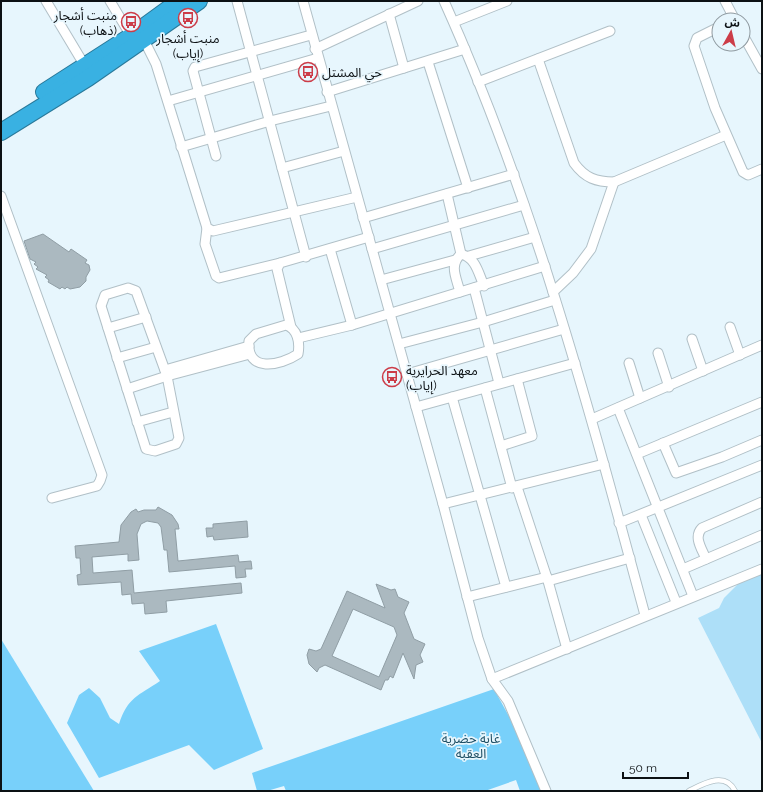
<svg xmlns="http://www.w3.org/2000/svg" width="763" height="792" viewBox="0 0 763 792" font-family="Raleway,'Noto Sans Arabic',sans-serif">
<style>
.green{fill:#addff8}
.forest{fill:#78d0fa}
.building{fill:#abb9c0;stroke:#909ea5;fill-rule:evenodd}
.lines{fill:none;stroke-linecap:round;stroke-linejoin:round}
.lane-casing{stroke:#b1c0c7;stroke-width:6}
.street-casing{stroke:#b1c0c7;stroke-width:11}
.highway-casing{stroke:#29799a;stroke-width:18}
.lane{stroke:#fff;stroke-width:4.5}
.street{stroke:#fff;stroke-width:9}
.highway{stroke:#39b1e2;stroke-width:16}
.labels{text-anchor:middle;stroke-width:3.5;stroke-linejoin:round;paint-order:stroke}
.poi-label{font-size:13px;fill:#0c1114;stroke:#e7f6fd;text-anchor:start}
.park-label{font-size:13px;fill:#1e4f65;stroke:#e7f6fd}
</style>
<rect width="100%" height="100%" fill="#e7f6fd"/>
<polygon class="green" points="762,574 762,743 698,618 719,608 724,598 740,582"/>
<g class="forest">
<path d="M216 624 263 749 214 770 189 745 99 778 67 723 79 695 89 688 100 698 110 718 119 724C128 697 138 696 160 681L139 651Z"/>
<polygon points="1,639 94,791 1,791"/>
<polygon points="494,689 524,744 542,791 520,791 516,780 485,791 286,791 284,786 267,791 257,791 252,773"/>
</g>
<g class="building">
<polygon points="43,234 69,252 71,249 87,260 85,263 89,265 90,270 86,277 86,281 80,287 70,289 67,287 65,289 62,287 60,289 48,282 49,280 45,277 47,275 36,269 38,267 34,264 36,262 30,259 24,241"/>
<polygon points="158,507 172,515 178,524 179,529 175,529 178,561 238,555 239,562 251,561 252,569 245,569 246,577 236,578 235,566 169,572 167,550 164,550 161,527 158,523 147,521 141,524 137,534 139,560 128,561 128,554 92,557 93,573 132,570 134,593 241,583 242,593 166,601 167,612 145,614 144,603 132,604 131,594 122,595 121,582 78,585 77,575 81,574 80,558 76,558 75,546 119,542 121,525 131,512 136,509 138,512 144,510 156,510"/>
<polygon points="247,521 248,537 214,540 213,536 207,537 206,528 213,528 213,524"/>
<path d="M376 584 391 590 395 589 398 597 409 602 404 613 414 639 425 644 420 655 423 662 416 665 414 679 403 653 393 678 390 676 388 680H385L381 690 325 665 319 668 317 672 309 664 307 655 309 649 316 651 321 649 347 591 385 608ZM353 609 394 627 397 635 379 677 332 656Z"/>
</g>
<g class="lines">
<g class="lane-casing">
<path id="lane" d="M689 791C703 784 725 771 735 791"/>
</g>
<g class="street-casing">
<g id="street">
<polyline points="46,1 85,66"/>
<polyline points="110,1 131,36"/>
<polyline points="237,1 306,257"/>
<polyline points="303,1 443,504 478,638 492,679 508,701 546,791"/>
<path d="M444 1C533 198 589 408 645 615"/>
<polyline points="725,1 735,20"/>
<polyline points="389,14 404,68"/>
<polyline points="454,22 507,1"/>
<polyline points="719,27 697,38 694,46 715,108 743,172 748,175 762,169"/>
<polyline points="743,35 762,69"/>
<polyline points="144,40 156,64 207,228 213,231 357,197"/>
<polyline points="315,49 418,1"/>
<path d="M538 59 574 163C585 178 596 182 614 182L726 135"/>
<polyline points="428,62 468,188"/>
<polyline points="478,82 610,31"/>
<polyline points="327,92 465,49"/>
<polyline points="168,101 318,58"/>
<polyline points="181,147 270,121 331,106"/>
<polyline points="216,156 193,71 195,67 311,35"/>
<polyline points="282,168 344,151"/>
<polyline points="447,194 461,254"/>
<polyline points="1,196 102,475 100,481 97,486 52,498"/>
<polyline points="363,218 514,174"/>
<polyline points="207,228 205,244 216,276 219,278 280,263"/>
<polyline points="330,249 352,325"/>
<polyline points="372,249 524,205"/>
<polyline points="469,256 535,237"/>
<polyline points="381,280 455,260"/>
<polygon points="128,288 136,291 167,376 179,438 176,444 155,451 146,449 101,306 105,295"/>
<polyline points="474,288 499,383"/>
<path d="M460 292C456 277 449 265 461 254 476 258 478 272 484 286"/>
<polyline points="553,292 573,273 591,249 614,182"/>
<path d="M286 325C298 329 300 343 298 354 280 366 246 373 249 341L256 334Z"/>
<polyline points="291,327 277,269 280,263 369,237"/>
<polyline points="730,327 740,355"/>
<polyline points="108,328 146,317"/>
<polyline points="298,338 352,325 545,266"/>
<polyline points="692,339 703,371"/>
<polyline points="399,344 483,322 555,300"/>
<polyline points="658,353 669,387"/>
<polyline points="117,358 156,347"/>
<polyline points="629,363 640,398"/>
<polyline points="165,370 249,346"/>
<polyline points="407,374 564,329"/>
<polyline points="485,388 512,488"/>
<polyline points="127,389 167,376 250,354"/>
<polyline points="452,397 506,587"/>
<polyline points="416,407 575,363"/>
<polyline points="618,408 693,596"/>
<polyline points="592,419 762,345"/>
<polyline points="137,422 173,412"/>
<polyline points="663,443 676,473 722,457 762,440"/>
<polyline points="501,446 532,436 517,379"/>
<polyline points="637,454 762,402"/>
<polyline points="517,487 548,581 567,649"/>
<polyline points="443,504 604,464"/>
<polyline points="641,515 676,602"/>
<polyline points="619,523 762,465"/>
<path d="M706 559C702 549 693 537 702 528L762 502"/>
<polyline points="683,569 762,535"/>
<polyline points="548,581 630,558"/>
<polyline points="467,597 547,577"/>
<polyline points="492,679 762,569"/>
</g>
</g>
<g class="highway-casing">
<g id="highway">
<polyline points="44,92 131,36 179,1"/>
<polyline points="1,132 88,78 199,1"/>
</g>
</g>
<use href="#lane" class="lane"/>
<use href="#street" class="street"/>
<use href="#highway" class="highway"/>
</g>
<defs>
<g id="bus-ring" transform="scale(1)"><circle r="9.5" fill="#e7f6fd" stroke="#cc3c48" stroke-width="1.5"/><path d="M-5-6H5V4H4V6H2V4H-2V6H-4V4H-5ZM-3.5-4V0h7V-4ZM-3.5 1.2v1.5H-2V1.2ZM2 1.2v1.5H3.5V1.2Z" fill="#cc3c48"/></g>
</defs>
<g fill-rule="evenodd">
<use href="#bus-ring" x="188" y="18"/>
<use href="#bus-ring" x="131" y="22"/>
<use href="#bus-ring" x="308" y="72"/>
<use href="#bus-ring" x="392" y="377"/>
</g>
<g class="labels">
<g class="poi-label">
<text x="117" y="20" text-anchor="end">منبت أشجار<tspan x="117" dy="15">(ذهاب)</tspan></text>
<text x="188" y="43" text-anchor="middle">منبت أشجار<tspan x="188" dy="15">(إياب)</tspan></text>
<text x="322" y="77">حي المشتل</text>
<text x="406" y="375">معهد الحرايرية<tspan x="406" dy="15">(إياب)</tspan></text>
</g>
<g class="park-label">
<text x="471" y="743">غابة حضرية<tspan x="471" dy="15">العقبة</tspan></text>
</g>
</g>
<rect width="763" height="792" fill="none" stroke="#0c1114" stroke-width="4"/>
<g transform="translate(731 32) rotate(8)"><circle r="19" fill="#e7f6fd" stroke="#8f9aa0"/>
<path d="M0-3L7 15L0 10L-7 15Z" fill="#cc3c48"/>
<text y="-6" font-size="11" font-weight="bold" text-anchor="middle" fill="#0c1114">ش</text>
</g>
<path d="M623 772v6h65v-6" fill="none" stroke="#0c1114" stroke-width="2"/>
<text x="629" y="772" font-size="12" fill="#0c1114" stroke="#e7f6fd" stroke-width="3" paint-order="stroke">50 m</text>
</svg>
